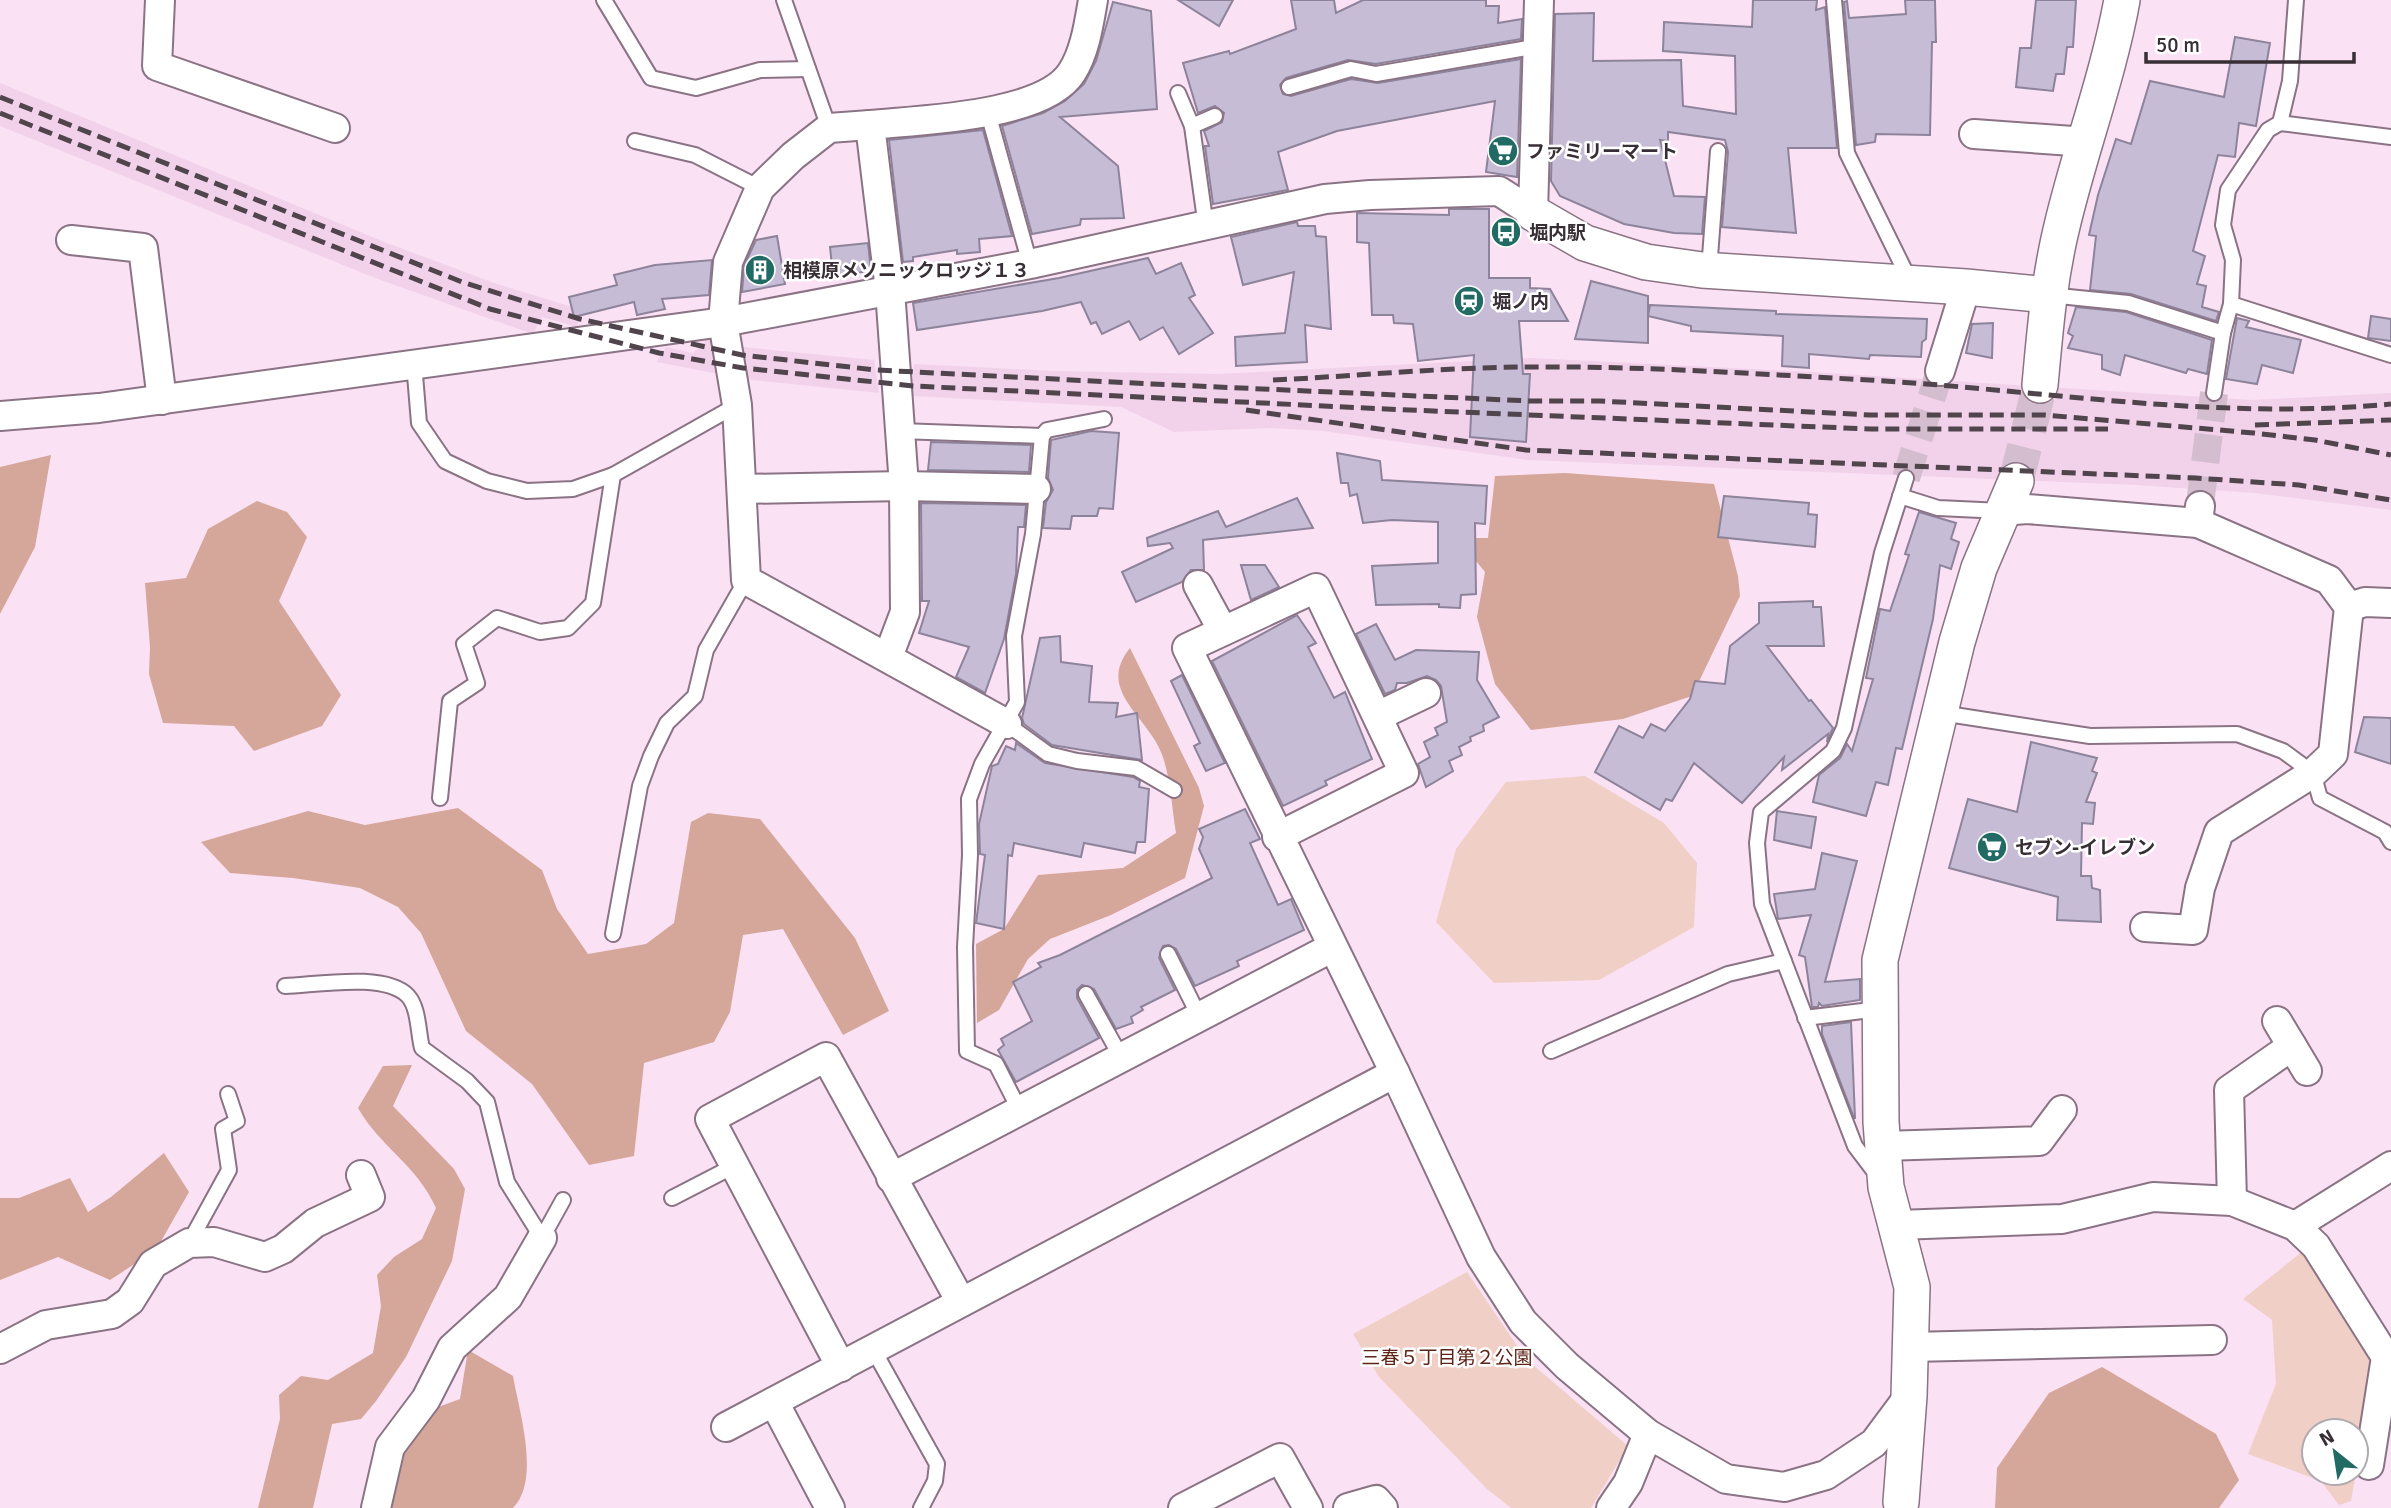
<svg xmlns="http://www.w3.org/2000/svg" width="2391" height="1508" viewBox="0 0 2391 1508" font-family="Signika,'Noto Sans JP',sans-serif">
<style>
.built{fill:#f2d2ea}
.green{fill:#f0cfc7}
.forest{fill:#d5a69a}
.building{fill:#c7bcd5;stroke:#8d839b;stroke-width:2}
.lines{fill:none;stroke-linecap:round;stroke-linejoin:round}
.minor-tunnel{stroke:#d4bdce;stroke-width:28;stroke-dasharray:28 14;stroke-linecap:butt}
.tertiary-tunnel{stroke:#d4bdce;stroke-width:35;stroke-dasharray:35 18;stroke-linecap:butt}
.service-casing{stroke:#8a7384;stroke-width:18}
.minor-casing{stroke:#8a7384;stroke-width:32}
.tertiary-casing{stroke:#8a7384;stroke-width:38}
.service{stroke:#fff;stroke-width:14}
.minor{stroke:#fff;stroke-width:28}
.tertiary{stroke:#fff;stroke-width:35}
.rail{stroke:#50444d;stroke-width:5;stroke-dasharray:14 7;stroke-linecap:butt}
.labels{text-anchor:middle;stroke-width:5;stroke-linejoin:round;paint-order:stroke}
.poi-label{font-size:19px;font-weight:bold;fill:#382e36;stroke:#fff;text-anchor:start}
.park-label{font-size:19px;fill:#5e2417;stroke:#fff}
</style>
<rect width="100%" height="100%" fill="#fbe1f4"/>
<g class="built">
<polygon points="0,83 387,243 497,284 582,310 577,327 542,317 533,334 479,315 375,278 0,126"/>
<polygon points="706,340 714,341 719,374 657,362 666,347 693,353"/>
<polygon points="743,347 874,360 879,393 751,380 743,368"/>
<polygon points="1531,358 1812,372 2252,400 2391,393 2391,510 2255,493 2136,485 1528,460 1323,431 1269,428 1174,432 1121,407 912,396 914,364 1054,371 1217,374"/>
</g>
<g class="green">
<polygon points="1585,776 1664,823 1697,863 1694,927 1599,980 1494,983 1436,922 1456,849 1506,782"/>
<polygon points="2303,1251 2375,1364 2356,1471 2356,1431 2314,1431 2314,1473 2356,1473 2351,1501 2339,1505 2321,1481 2248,1454 2276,1384 2272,1320 2243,1299"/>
<polygon points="1467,1272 1526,1359 1628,1446 1591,1508 1511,1508 1487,1489 1379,1377 1353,1334"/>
</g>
<g class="forest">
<polygon points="51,455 35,547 0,614 0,467"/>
<polygon points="1565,473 1714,484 1738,576 1740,596 1692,696 1623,719 1531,730 1495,684 1477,617 1485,572 1467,550 1470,538 1488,538 1495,476"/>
<polygon points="257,501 287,512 307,537 279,601 341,695 322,726 254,751 234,726 163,723 149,674 150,647 145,583 186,578 208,529"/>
<path d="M1130 648 1199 788 1204 806 1185 878 1111 915 1050 939 1028 959 999 1010 977 1023 976 944 1004 929 1038 875 1123 868 1176 833C1172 809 1170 773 1161 752 1146 715 1096 690 1130 648Z"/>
<polygon points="458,808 542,870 557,909 588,954 646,944 674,923 691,822 708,813 760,819 855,938 889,1011 843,1035 783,929 743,935 730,1012 714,1042 644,1063 634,1156 589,1165 532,1084 466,1031 421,933 398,907 360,888 293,878 230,873 201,842 308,811 365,825"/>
<path d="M412 1065 393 1106 454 1169 465 1189 452 1261 406 1357 376 1401 361 1419 332 1424 313 1508H258L280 1419 279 1395 301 1376 328 1380 373 1353 381 1306 377 1275 394 1257 422 1239 436 1208C417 1165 380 1147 358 1108L383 1066Z"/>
<polygon points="164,1153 189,1192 156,1250 110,1280 58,1257 0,1280 0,1198 19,1198 70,1178 88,1212 111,1197"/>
<path d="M468 1350 513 1376C519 1411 541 1480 513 1508H381L400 1446 433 1409 460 1399Z"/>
<polygon points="2102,1367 2216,1434 2239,1480 2219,1508 1995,1508 1997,1468 2049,1393"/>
</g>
<g class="building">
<polygon points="1178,0 1233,0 1219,26"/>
<polygon points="1291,0 1334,0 1336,13 1363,0 1486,0 1486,6 1499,6 1498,23 1522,19 1521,39 1376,64 1348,60 1286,78 1280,85 1283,94 1291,96 1351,79 1378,83 1521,59 1517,177 1486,172 1495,101 1337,131 1278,152 1288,190 1213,204 1205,146 1209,146 1204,131 1222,122 1224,113 1215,106 1198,113 1183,63 1229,51 1230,54 1296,29"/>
<polygon points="1753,0 1817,0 1816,10 1825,7 1837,148 1788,148 1796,233 1722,227 1728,152 1725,140 1668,132 1668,141 1660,140 1674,196 1705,197 1702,234 1674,233 1624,224 1560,196 1551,181 1555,14 1594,13 1593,61 1681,60 1683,106 1736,114 1735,56 1663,51 1664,22 1752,27"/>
<polygon points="1905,0 1935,0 1936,42 1932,42 1930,135 1876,134 1875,142 1856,145 1844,2 1847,1 1849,18 1906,14"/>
<polygon points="2036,0 2076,0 2073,47 2067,47 2064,74 2056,74 2053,91 2016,87 2020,48 2031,48"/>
<polygon points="1113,2 1151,11 1157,109 1060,117 1118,166 1124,218 1081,219 1080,225 1032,234 1002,126 1043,113 1065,101 1084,84 1096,61"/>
<polygon points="2235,37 2270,43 2256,126 2239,123 2235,157 2218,155 2193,251 2205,256 2197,284 2206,286 2202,307 2219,312 2216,321 2131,294 2090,290 2096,236 2089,235 2098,195 2116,139 2131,144 2150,81 2224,97"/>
<polygon points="983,130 1012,236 979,239 980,252 957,254 957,250 913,257 913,261 903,262 889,140"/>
<polygon points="1449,209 1489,209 1489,278 1530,278 1530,288 1550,289 1568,321 1519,321 1523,374 1530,374 1526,442 1470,437 1474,355 1418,361 1413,324 1394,323 1393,315 1372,315 1369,243 1357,242 1357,213 1449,215"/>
<polygon points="1297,222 1298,226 1315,226 1316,236 1326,237 1331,329 1305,325 1307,362 1236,366 1235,337 1285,333 1294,272 1243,285 1231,237"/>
<polygon points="777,236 785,284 742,292 744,266 756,240"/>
<polygon points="868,243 871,271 833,276 830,247"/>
<polygon points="1148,258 1156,274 1181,263 1195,295 1189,298 1213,333 1179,354 1163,327 1140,340 1129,321 1102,334 1096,322 1091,324 1081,302 1042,311 917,330 913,303 1059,278"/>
<polygon points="712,260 709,295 662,299 665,309 637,315 634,302 574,317 569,297 617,285 614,275 655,265"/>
<polygon points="1591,281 1648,296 1648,343 1575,339"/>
<polygon points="1650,305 1776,311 1776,314 1927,319 1926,339 1922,342 1921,357 1870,355 1869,359 1809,354 1809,368 1782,366 1783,336 1691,331 1691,326 1648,316"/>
<polygon points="2076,307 2126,312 2212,340 2207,374 2188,369 2186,373 2125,355 2120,375 2102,369 2102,355 2068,348 2073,336 2068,333"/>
<polygon points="2371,316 2391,319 2391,341 2368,338"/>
<polygon points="2237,318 2249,321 2246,327 2301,340 2293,373 2262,365 2257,384 2226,379"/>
<polygon points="1993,323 1992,358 1966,353 1972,324"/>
<polygon points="1091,431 1119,433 1113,509 1099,508 1097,516 1072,516 1070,529 1043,528 1046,502 1053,490 1048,478 1051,440"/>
<polygon points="931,442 1031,445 1029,472 928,470"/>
<polygon points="1337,453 1380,461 1382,480 1487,486 1485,524 1475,523 1476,594 1461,595 1460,608 1439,607 1439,604 1376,605 1372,566 1438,563 1438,522 1392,520 1363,523 1357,494 1350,496 1348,483 1341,483"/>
<polygon points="1724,496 1809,503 1808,514 1817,515 1815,547 1718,537"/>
<polygon points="1297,498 1313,528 1203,540 1204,570 1191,570 1182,582 1136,602 1122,572 1173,548 1170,543 1148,546 1147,538 1218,511 1226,527"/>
<polygon points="921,503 1026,505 1024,527 1018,527 1016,574 1004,639 985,693 956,677 969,647 919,633 929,601 922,601"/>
<polygon points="1919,512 1956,523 1951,539 1959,542 1951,569 1940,565 1933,619 1902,749 1896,748 1888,785 1876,782 1866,816 1813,802 1819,775 1840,758 1847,744 1852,751 1873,679 1866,678 1880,609 1890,611 1909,555 1905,554"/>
<polygon points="1241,565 1265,565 1279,587 1251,600"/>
<polygon points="1813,601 1813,607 1821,607 1824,646 1767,646 1809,701 1811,700 1833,728 1827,742 1828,734 1782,770 1784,757 1742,803 1694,763 1672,801 1666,799 1660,810 1595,772 1619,726 1643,738 1651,724 1665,731 1690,699 1695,681 1725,684 1730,646 1759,623 1759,603"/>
<polygon points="1297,615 1316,643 1308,647 1334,698 1345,692 1372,759 1325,781 1327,785 1283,806 1212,661"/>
<polygon points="1376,624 1395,660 1416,650 1479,652 1477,680 1499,717 1483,725 1484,731 1470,737 1471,741 1459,747 1462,755 1449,761 1453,771 1426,787 1418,764 1430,757 1424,742 1438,735 1435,728 1447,722 1441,686 1436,680 1427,676 1407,683 1397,683 1395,690 1385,694 1356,634"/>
<polygon points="1060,636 1061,662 1092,666 1089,702 1118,703 1116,717 1137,713 1142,760 1052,745 1024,724 1022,718 1040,638"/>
<polygon points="1182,675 1225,763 1206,771 1194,746 1200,743 1171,681"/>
<polygon points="2364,717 2391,718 2391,764 2355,752"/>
<polygon points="2031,742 2097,758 2092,771 2097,773 2086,802 2095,803 2093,824 2082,823 2081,876 2091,876 2092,888 2100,890 2101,922 2057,920 2058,897 1949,868 1968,799 2017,812"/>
<polygon points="1016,743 1045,763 1133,777 1140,781 1139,787 1149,789 1145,842 1137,842 1135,853 1084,843 1081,857 1014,843 1012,856 1008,855 1004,929 976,923 985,855 980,854 979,824 992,766 998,764 1006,746 1015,750"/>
<polygon points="1245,809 1260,839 1250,843 1278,905 1291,899 1304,930 1237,961 1239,966 1195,986 1176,949 1169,945 1163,946 1159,958 1175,990 1141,1007 1143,1010 1131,1017 1133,1023 1116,1029 1094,989 1082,985 1077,990 1077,998 1099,1038 1016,1082 998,1050 1004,1045 1001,1039 1032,1021 1013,982 1041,967 1038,963 1060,955 1212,878 1199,849 1203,837 1199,829"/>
<polygon points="1777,811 1816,817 1811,848 1774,840"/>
<polygon points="1822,853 1857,861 1825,982 1860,979 1860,1000 1822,1006 1819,1003 1818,1007 1812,1007 1805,957 1799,955 1811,915 1778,919 1774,894 1815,889"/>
<polygon points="1851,1022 1855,1118 1854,1118 1822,1034 1822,1026"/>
</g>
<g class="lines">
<g class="minor-tunnel">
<polyline points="1906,478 1940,371"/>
<polyline points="2200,504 2214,393"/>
</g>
<polyline class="tertiary-tunnel" points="2016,481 2040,385"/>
<g class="service-casing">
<g id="service">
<polyline points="604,0 651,78 696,88 760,70 808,69"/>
<polyline points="784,0 829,128"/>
<polyline points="1834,0 1847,153 1910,281"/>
<polyline points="1289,87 1351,69 1376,74 1539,46"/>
<polyline points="1178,93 1192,126 1206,227"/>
<polyline points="988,113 1030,264"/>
<polyline points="2280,123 2391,137"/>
<polyline points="1192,126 1215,116"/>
<polyline points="635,141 695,155 760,188"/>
<polyline points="1709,270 1718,151"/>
<polyline points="2049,295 2128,303 2223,333"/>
<polyline points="2231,304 2391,355"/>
<polyline points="414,363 419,423 445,461 487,481 527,491 573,489 613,475 737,405"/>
<polyline points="2214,393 2223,333 2231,304 2233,260 2223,225 2228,190 2268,130 2280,123 2290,81 2296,0"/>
<polyline points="900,431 1042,436 1047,430 1104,419"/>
<polyline points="1900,496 1938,508 2002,511"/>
<polyline points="1941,713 2090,736 2237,734 2283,751 2313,773 2320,798 2385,832 2391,842"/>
<polyline points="1007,724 1048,754 1077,761 1136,768 1174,790"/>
<polyline points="440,798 450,701 477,683 464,644 497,618 540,632 568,628 593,603 613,475"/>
<polyline points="613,934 640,786 651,756 667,723 695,696 706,650 746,580"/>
<polyline points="1168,954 1199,1016"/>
<path d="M285 986C316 985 385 972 408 996 419 1008 418 1033 422 1048L467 1081 487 1102 507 1182 542 1238 563 1200"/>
<polyline points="1086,994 1121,1057"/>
<polyline points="1805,1018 1879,1009"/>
<polyline points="1551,1051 1728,974 1784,961"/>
<polyline points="1019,1109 996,1064 967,1051 965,947 970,855 969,799 982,764 1017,702 1014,636 1033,534 1042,436"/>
<polyline points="1877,1175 1855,1146 1762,904 1757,843 1761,812 1833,751 1844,728 1882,553 1906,478"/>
<polyline points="672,1198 734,1166"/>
<polyline points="189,1243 229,1170 223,1129 237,1121 228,1094"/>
<polyline points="873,1349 937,1464 935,1481 921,1508"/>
</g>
</g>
<g class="minor-casing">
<g id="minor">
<polyline points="160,0 157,66 335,128"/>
<polyline points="870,125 829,128 793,156 760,188 728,262 723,322 737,405 746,580 1007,724"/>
<polyline points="1974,134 2087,142"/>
<polyline points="71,240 143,248 162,400"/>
<polyline points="1940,371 1966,287"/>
<polyline points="0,416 99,408 723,322 1030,264 1325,199 1370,195 1499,191 1533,213 1539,0"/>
<polyline points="743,489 904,486 1036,489"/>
<polyline points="2002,511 2027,509 2198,523 2200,506"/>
<polyline points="1198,585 1223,631"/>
<polyline points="2349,607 2365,602 2391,603"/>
<path d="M888 657 905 612 904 486 890 290 870 125C919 120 1044 117 1072 72 1085 52 1089 23 1093 0"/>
<polyline points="1378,716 1426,693"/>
<polyline points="1277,837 1404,773 1316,588 1187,648 1395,1073 1481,1257 1523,1322 1567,1366 1648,1434 1726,1479 1784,1487 1826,1475 1874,1443 1909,1396"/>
<polyline points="2145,927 2193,930 2200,888 2219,832 2313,773 2333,754 2349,607 2329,580 2198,523"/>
<polyline points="2277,1021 2307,1071"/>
<polyline points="1883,1146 2039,1141 2062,1110"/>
<polyline points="891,1178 1331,948"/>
<polyline points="2232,1201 2229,1090 2292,1046"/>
<polyline points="1898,1225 2062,1219 2153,1197 2232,1201 2295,1226 2316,1246 2386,1357 2369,1465"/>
<polyline points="2295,1226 2391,1166"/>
<polyline points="1910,1347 2212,1340"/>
<polyline points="0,1349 46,1325 112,1314 130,1301 153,1264 189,1243 214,1242 265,1257 283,1249 315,1223 370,1197 361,1175"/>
<polyline points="841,1367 710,1119 826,1057 961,1302"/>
<polyline points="774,1402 830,1508"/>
<polyline points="726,1427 1395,1073"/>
<polyline points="376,1508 390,1447 426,1399 452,1348 508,1297 542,1238"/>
<polyline points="1183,1508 1280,1458 1308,1508"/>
<polyline points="1348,1508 1376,1500 1383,1508"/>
<polyline points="1611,1508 1628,1483 1648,1434"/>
</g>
</g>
<g class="tertiary-casing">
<g id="tertiary">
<polyline points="1533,213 1585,243 1646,262 1702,270 1966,287 2048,295"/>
<path d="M2040 385C2045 331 2049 279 2062 226 2080 150 2108 77 2122 0"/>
<polyline points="1901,1502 1909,1396 1912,1287 1886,1187 1881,1122 1880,960 1957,642 1979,568 2016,481"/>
</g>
</g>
<use href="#service" class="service"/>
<use href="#minor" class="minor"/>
<use href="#tertiary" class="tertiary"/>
<g class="rail">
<polyline points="0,97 462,282 580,319 742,355 876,370 1152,384 1530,401 1600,401 1870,415 2045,415 2254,433 2315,440 2391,455"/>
<polyline points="0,113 490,309 659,353 743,368 913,386 1386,409 1870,429 2108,429"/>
<path d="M1273 380C1359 376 1446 367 1532 367 1644 366 1757 374 1869 380 2043 390 2216 421 2391 404"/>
<polyline points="1246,410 1526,450 2195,478 2299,485 2391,500"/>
<polyline points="2255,425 2391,420"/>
</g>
</g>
<defs>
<g id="supermarket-disc" transform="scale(1.575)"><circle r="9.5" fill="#226b65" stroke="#fff"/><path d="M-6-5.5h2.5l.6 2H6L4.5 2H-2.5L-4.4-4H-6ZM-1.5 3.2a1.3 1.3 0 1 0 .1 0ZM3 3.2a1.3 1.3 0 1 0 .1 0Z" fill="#fff"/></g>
<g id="bus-disc" transform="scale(1.575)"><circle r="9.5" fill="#226b65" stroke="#fff"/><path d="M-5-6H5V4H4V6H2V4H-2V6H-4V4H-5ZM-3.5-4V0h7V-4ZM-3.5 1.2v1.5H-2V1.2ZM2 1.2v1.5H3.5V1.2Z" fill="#fff"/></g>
<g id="building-disc" transform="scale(1.575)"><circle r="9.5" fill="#226b65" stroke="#fff"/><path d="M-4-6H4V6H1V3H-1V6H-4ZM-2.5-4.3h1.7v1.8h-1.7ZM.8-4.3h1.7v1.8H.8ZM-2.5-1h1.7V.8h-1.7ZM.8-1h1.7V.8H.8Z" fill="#fff"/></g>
<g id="station-disc" transform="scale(1.575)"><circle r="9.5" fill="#226b65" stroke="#fff"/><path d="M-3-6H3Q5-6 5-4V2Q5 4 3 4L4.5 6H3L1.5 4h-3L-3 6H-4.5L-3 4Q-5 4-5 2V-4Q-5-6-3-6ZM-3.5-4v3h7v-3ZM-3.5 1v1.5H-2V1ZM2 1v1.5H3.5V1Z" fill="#fff"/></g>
</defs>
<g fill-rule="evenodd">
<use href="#supermarket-disc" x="1503" y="151"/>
<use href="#bus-disc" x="1506" y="232"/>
<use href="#building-disc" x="760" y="270"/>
<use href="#station-disc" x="1469" y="301"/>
<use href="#supermarket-disc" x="1992" y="847"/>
</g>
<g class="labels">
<g class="poi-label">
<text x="1526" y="158">ファミリーマート</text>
<text x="1529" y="239">堀内駅</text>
<text x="783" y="277">相模原メソニックロッジ１３</text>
<text x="1492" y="308">堀ノ内</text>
<text x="2015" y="854">セブン-イレブン</text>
</g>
<g class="park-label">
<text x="1447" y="1364">三春５丁目第２公園</text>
</g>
</g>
<g transform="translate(2335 1452) rotate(330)"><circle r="33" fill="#ffffff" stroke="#afabaf" stroke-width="2"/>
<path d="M0-5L12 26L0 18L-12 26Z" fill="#226b65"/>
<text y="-10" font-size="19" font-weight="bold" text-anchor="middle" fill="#382e36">N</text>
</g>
<path d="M2146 52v10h208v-10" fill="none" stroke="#382e36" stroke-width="3.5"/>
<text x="2156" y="52" font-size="21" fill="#382e36" stroke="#ffffff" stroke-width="5" paint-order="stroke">50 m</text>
</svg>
